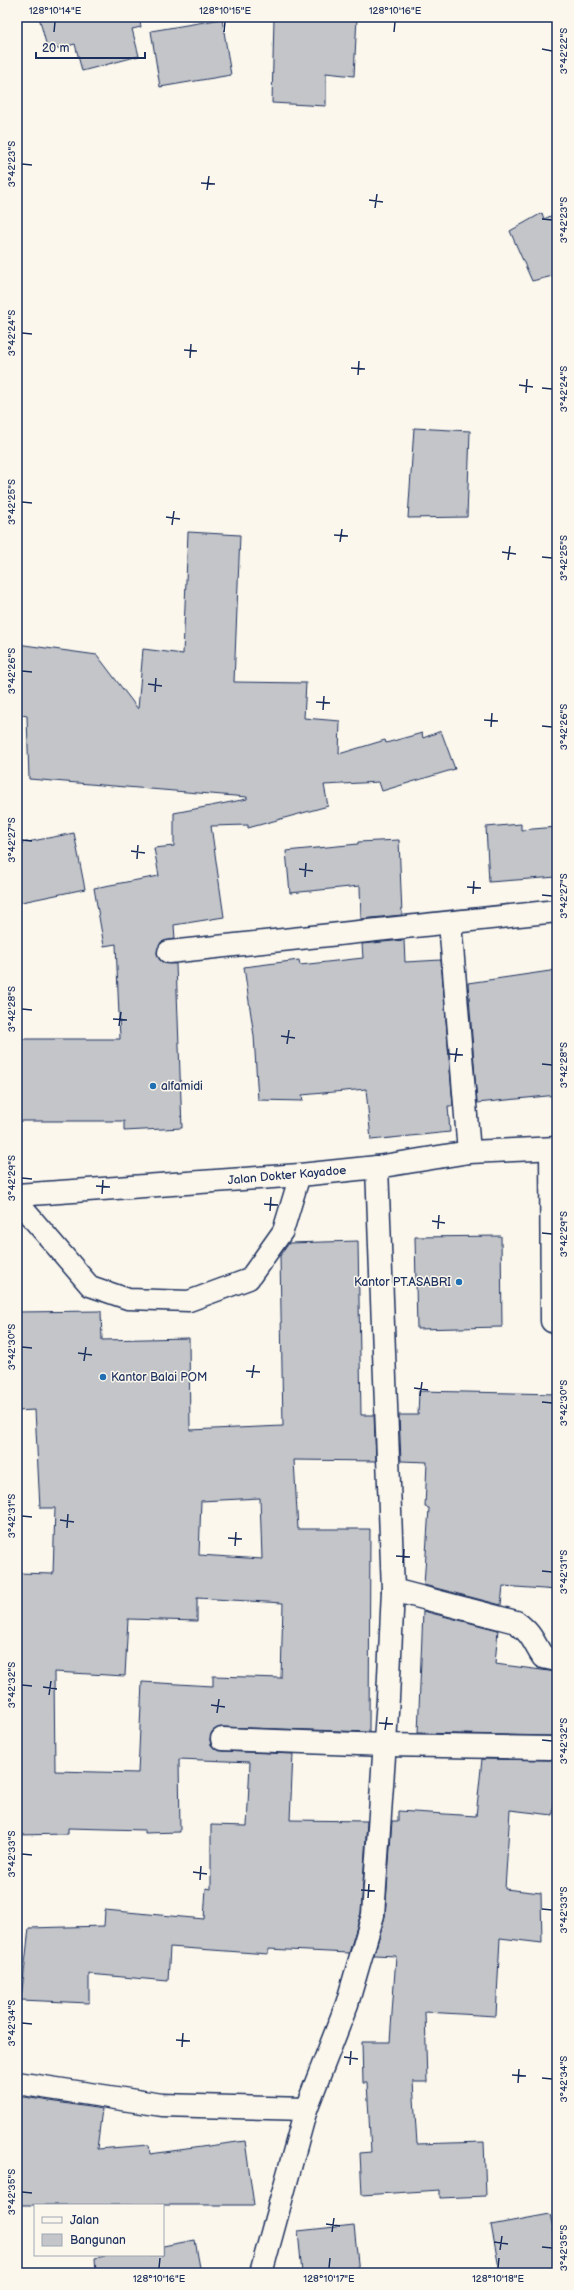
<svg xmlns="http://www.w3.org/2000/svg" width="574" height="2290" viewBox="0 0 574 2290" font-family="'Balsamiq Sans',sans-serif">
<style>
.building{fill:#c3c5c9;stroke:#1b2f5e;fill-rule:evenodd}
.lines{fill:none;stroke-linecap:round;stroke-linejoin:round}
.lane-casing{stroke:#1b2f5e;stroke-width:23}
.street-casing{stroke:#1b2f5e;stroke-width:25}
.secondary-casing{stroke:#1b2f5e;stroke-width:25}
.lane{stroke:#fbf7ec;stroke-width:20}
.street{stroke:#fbf7ec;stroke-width:22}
.secondary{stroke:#fbf7ec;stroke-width:22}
.ticks{fill:none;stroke:#1b2f5e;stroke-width:1.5}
.poi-dot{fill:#1f6fb2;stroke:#fbf7ec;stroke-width:1.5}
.labels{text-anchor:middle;stroke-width:3;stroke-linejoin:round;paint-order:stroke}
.poi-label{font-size:12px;fill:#1b2f5e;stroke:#fbf7ec;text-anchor:start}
.street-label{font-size:12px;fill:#1b2f5e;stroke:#fbf7ec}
.neatline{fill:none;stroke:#1b2f5e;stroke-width:1.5}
.ticks-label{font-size:10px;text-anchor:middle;fill:#1b2f5e}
</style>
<rect width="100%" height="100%" fill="#fbf7ec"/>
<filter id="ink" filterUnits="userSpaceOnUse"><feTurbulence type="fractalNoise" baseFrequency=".025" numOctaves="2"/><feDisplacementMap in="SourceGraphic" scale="8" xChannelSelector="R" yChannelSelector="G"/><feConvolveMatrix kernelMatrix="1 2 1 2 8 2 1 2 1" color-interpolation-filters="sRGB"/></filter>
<g filter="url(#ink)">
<g class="building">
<polygon points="39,17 139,17 141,27 132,29 139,56 82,71 75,44 48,51"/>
<polygon points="274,17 357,17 354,76 326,73 326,106 272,103"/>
<polygon points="222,19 231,75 160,87 151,31"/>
<polygon points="542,213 544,219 557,213 557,275 532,281 510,231"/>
<polygon points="414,428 470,431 467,517 408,518"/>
<polygon points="188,532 240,535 234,682 306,683 304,718 340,721 339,754 385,740 386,743 422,733 423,738 441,731 455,769 382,791 379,782 324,785 328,806 248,828 248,825 211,826 224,917 174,925 175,939 161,942 157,953 159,959 164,963 176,964 182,1128 124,1131 124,1121 17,1121 17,1039 120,1039 116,944 104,946 94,888 159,876 154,848 174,846 174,813 247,799 247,797 29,779 27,716 17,714 17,644 97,655 138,709 143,649 183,654"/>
<polygon points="521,824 521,830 557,827 557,877 489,882 486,827"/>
<polygon points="74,833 85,889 17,903 17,844"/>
<polygon points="399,840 402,915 361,919 360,886 290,893 286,851 358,844 358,842"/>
<polygon points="404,940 405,962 441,960 453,1106 448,1106 450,1132 371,1140 366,1089 302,1095 303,1101 258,1100 254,1036 244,967 299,960 300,965 363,958 362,944"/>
<polygon points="557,970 557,1095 477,1103 468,983"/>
<polygon points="501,1236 502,1327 417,1329 415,1237"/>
<path d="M358 1241 361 1415H374L376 1461 294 1460 298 1529H370L369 1732 222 1727 212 1732 210 1739 211 1745 221 1751 293 1754 290 1820 367 1821 361 1913 349 1953 268 1949V1954L170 1947 168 1981 89 1974V2003L21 2000 29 1928 104 1926 105 1910 204 1919 206 1888 211 1889V1825L247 1826 250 1762 179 1759 180 1832 145 1833V1830L68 1828V1834L17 1835V1573L53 1574 55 1508H40L35 1410 17 1411V1312L101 1311 102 1340 189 1338 190 1430 283 1426 280 1256 289 1243ZM260 1498 262 1559 199 1555 201 1501ZM197 1598 283 1603 281 1678 213 1676V1686L142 1682 138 1773 55 1771 54 1672 125 1676 128 1619 197 1621Z"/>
<polygon points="419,1391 557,1394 557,1590 503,1586 501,1605 424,1585 429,1508 425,1507 427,1462 401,1461 399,1415 418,1415"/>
<polygon points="423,1611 498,1630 495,1664 557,1672 557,1738 550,1736 418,1733"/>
<polygon points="557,1758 553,1815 510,1810 505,1889 541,1893 542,1943 500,1938 496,2016 425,2012 427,2082 413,2082 417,2144 484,2142 486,2196 440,2198 440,2190 362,2195 360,2153 371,2152 367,2083 363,2083 362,2042 390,2042 396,1956 374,1955 385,1916 392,1821 398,1821 398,1811 476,1816 482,1759 550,1760"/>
<polygon points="17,2096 102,2109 97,2149 149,2145 150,2154 245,2141 254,2205 17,2205"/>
<polygon points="550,2214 557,2248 557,2273 500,2273 491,2225"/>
<polygon points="354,2225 359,2273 302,2273 298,2231"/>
<polygon points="195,2240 201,2273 96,2273 95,2258 110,2255 163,2255 163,2246"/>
</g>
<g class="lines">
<g class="lane-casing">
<polyline id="lane" points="17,1201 90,1286 128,1299 189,1301 249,1279 283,1231 300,1175"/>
</g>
<g class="street-casing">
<g id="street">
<polyline points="450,923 469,1152"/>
<polyline points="169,952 557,911"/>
<polyline points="551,1149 552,1321"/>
<path d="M393 1590 516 1622C533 1635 532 1640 543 1657L557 1660"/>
<polyline points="222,1739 385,1745 550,1748"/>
<polyline points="17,2083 162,2105 306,2109"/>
</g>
</g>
<g class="secondary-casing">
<g id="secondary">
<polyline points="17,1195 300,1175 377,1167 469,1152 557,1148"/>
<polyline points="261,2273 306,2109 347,2004 373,1915 388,1698 393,1590 377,1167"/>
</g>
</g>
<use href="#lane" class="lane"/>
<use href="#street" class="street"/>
<use href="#secondary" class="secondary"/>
</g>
</g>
<path class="ticks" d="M54 32 55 22M224 32 225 22M394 32 395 22M542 49 552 51M22 164 32 165M201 183 215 184M207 190 209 176M369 200 383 202M375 208 377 194M542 219 552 220M22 333 32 334M184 350 197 351M190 358 191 344M351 368 365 369M358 375 359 361M519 385 533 387M542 388 552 389M526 393 527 379M22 502 32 503M166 517 180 519M172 525 174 511M334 535 348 536M340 542 342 529M502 552 516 554M542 557 552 558M508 560 510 546M22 671 32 672M148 684 162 686M155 692 156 678M316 702 330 703M323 710 324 696M484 720 498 721M542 726 552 727M491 727 492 713M22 840 32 841M131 851 145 853M137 859 138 845M299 869 313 871M305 877 306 863M467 887 481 888M473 894 474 881M542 895 552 896M22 1009 32 1010M113 1019 127 1020M119 1026 121 1012M281 1036 295 1038M287 1044 289 1030M449 1054 463 1055M455 1062 457 1048M542 1064 552 1065M22 1178 32 1179M96 1186 110 1187M102 1194 103 1180M264 1204 278 1205M270 1211 271 1197M432 1221 445 1223M438 1229 439 1215M542 1233 552 1234M22 1347 32 1348M78 1353 92 1355M84 1361 86 1347M246 1371 260 1372M252 1378 254 1365M414 1388 428 1390M420 1396 422 1382M542 1402 552 1403M22 1516 32 1517M60 1520 74 1522M67 1528 68 1514M228 1538 242 1539M235 1546 236 1532M396 1556 410 1557M403 1563 404 1549M542 1571 552 1572M22 1685 32 1686M43 1687 57 1689M49 1695 51 1681M211 1705 225 1707M217 1713 219 1699M379 1723 393 1724M385 1730 387 1717M542 1740 552 1741M22 1854 32 1855M193 1872 207 1874M200 1880 201 1866M361 1890 375 1891M368 1898 369 1884M542 1909 552 1910M22 2023 32 2024M176 2040 190 2041M182 2047 183 2033M344 2057 358 2059M350 2065 351 2051M512 2075 526 2076M542 2078 552 2079M518 2083 519 2069M22 2192 32 2193M326 2224 340 2226M332 2232 334 2218M494 2242 508 2244M542 2247 552 2248M500 2250 502 2236M159 2268 160 2258M329 2268 330 2258M498 2268 499 2258"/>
<g class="poi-dot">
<circle cx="153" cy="1086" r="4"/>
<circle cx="459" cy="1282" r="4"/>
<circle cx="103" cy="1377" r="4"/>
</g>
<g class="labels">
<g class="poi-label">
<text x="161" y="1090">alfamidi</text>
<text x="451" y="1286" text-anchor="end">Kantor PT.ASABRI</text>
<text x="111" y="1381">Kantor Balai POM</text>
</g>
<g class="street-label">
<text transform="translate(287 1175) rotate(-5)" y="4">Jalan Dokter Kayadoe</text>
</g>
</g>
<rect width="574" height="2290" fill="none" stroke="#fbf7ec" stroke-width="44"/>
<rect x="34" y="2204" width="130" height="52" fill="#fbf7ec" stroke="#a1a7b3"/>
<rect x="42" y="2217" width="20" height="6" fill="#fbf7ec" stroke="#a1a7b3"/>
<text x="70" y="2224" font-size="12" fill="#1b2f5e">Jalan</text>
<rect x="42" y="2234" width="20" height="12" fill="#c3c5c9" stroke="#a1a7b3"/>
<text x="70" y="2244" font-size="12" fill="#1b2f5e">Bangunan</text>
<path d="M36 52v6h109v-6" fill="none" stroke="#1b2f5e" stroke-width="2"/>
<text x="42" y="52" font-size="12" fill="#1b2f5e" stroke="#fbf7ec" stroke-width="3" paint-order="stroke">20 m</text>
<rect x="22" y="22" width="530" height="2246" class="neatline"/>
<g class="ticks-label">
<text x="55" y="14">128°10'14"E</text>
<text x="225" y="14">128°10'15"E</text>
<text x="395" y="14">128°10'16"E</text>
<text transform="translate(563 51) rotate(-90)" y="4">3°42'22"S</text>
<text transform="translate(11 164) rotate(-90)" y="4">3°42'23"S</text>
<text transform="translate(563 220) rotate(-90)" y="4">3°42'23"S</text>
<text transform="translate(11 333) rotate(-90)" y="4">3°42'24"S</text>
<text transform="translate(563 389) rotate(-90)" y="4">3°42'24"S</text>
<text transform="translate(11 502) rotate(-90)" y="4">3°42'25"S</text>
<text transform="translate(563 558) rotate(-90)" y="4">3°42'25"S</text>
<text transform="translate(11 671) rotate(-90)" y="4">3°42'26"S</text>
<text transform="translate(563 727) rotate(-90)" y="4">3°42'26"S</text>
<text transform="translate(11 840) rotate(-90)" y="4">3°42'27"S</text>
<text transform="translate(563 896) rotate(-90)" y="4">3°42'27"S</text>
<text transform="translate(11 1009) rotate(-90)" y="4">3°42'28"S</text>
<text transform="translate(563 1065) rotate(-90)" y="4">3°42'28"S</text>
<text transform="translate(11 1178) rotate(-90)" y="4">3°42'29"S</text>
<text transform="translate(563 1234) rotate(-90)" y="4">3°42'29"S</text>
<text transform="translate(11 1347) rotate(-90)" y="4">3°42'30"S</text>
<text transform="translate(563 1403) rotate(-90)" y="4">3°42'30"S</text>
<text transform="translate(11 1516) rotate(-90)" y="4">3°42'31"S</text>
<text transform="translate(563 1572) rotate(-90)" y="4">3°42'31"S</text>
<text transform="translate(11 1685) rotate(-90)" y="4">3°42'32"S</text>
<text transform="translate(563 1741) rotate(-90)" y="4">3°42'32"S</text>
<text transform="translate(11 1854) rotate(-90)" y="4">3°42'33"S</text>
<text transform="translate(563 1910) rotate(-90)" y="4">3°42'33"S</text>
<text transform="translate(11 2023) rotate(-90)" y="4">3°42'34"S</text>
<text transform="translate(563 2079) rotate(-90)" y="4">3°42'34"S</text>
<text transform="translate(11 2192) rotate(-90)" y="4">3°42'35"S</text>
<text transform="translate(563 2248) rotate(-90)" y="4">3°42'35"S</text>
<text x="159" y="2282">128°10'16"E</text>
<text x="329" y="2282">128°10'17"E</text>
<text x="498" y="2282">128°10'18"E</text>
</g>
</svg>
